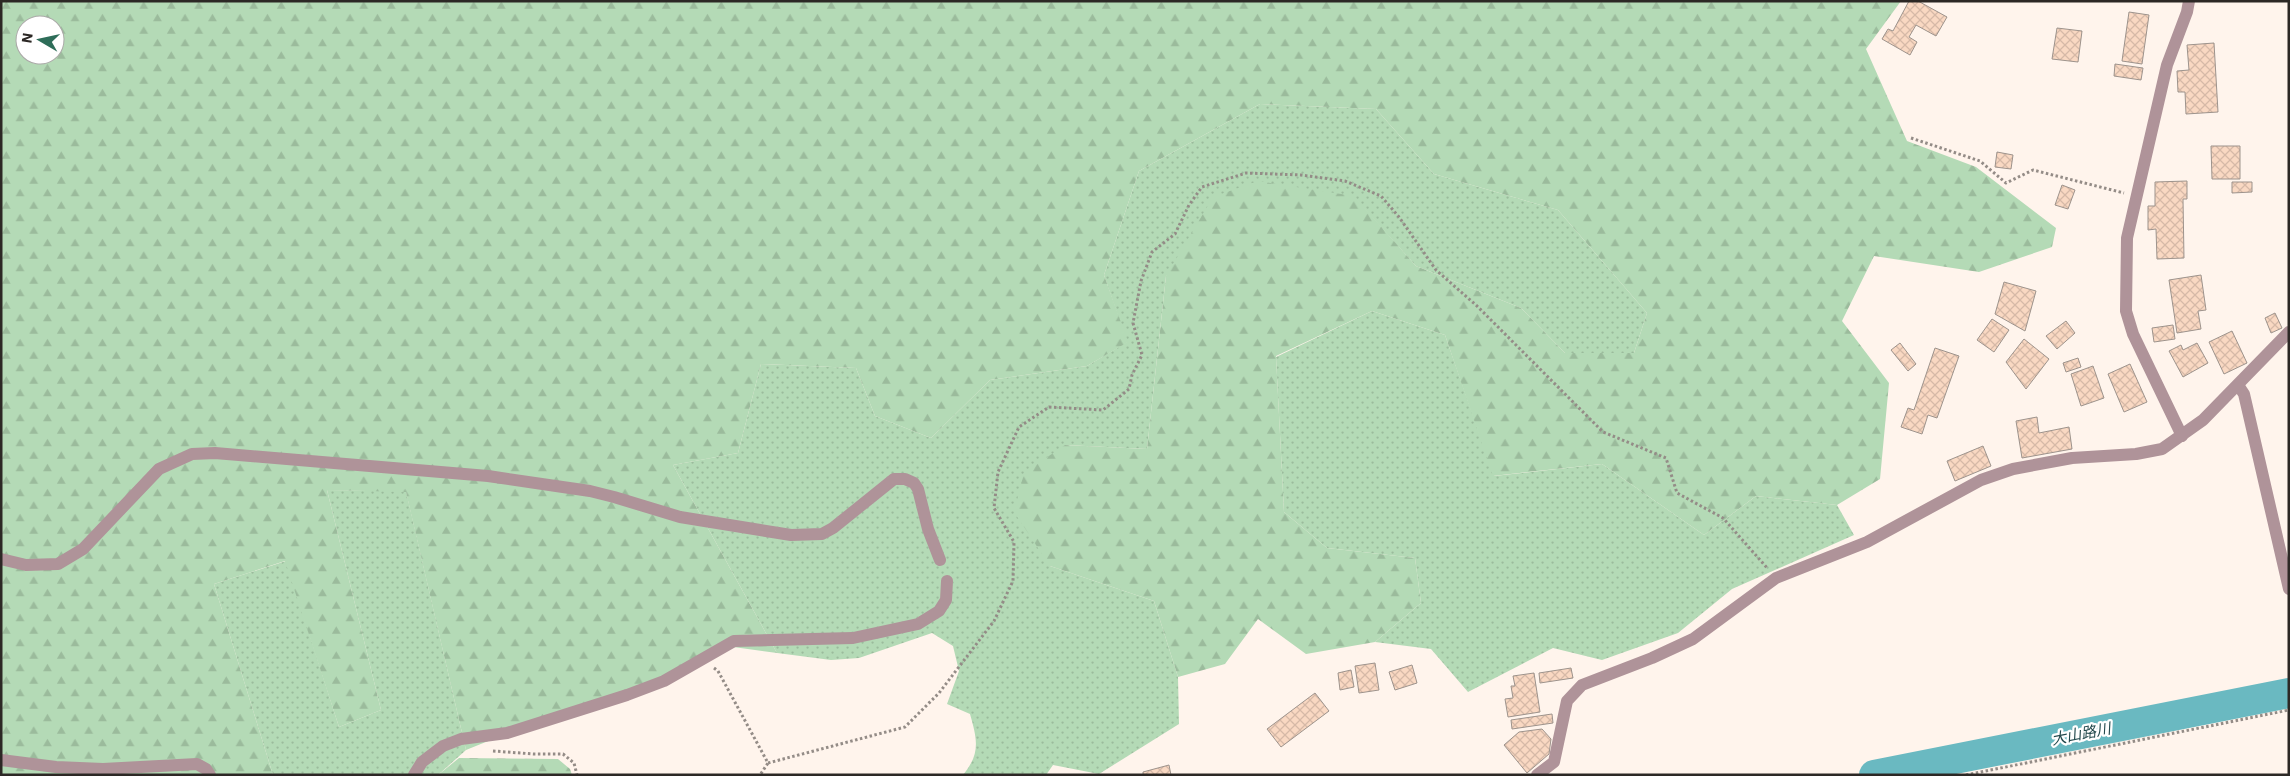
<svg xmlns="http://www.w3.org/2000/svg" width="2290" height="776" viewBox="0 0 2290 776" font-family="'IBM Plex Sans','Noto Sans JP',sans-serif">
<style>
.grass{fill:url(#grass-dots)}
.forest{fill:url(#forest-firs);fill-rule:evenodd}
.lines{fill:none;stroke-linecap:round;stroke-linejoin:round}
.river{stroke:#6ab9c1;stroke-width:30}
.building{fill:url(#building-cross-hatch);stroke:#9d938c}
.path{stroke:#948c87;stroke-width:3;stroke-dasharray:2.5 2.5;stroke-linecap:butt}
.street{stroke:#af9399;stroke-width:12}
.labels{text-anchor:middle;stroke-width:4.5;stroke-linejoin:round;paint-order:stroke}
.water-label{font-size:15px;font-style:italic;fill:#22484c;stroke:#fff}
</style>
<defs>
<pattern id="grass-dots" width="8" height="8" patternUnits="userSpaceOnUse" patternTransform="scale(1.25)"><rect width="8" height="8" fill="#b4dab6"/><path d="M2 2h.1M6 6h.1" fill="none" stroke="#9bbb9c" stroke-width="1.8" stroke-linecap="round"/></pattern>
<pattern id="forest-firs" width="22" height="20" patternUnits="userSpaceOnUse" patternTransform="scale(1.25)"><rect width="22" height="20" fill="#b4dab6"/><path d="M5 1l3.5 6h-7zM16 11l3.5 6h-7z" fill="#9bbb9c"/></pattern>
<pattern id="building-cross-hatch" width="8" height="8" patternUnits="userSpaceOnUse" patternTransform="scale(1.25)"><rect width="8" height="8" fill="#f9d8c2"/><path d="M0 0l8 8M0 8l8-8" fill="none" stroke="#d6b9a7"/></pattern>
</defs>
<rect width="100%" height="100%" fill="#fff4ec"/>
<g class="grass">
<path d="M1260 104 1376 109 1434 174 1558 210 1647 313 1634 353H1565L1521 308 1416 266 1353 196 1166 276 1147 449 1065 445 1050 566 1154 601 1178 677 1179 724 1099 774 1053 765 1046 775H963C981 753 977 739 970 714L947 704 959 671 953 646 932 633 859 658 831 660 777 653 673 465 738 453 761 364 856 368 875 416 931 438 990 380 1087 366 1127 342 1104 275 1139 171Z"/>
<polygon points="1372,311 1445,335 1494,476 1602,464 1704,535 1756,496 1837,505 1854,535 1732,589 1678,633 1602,660 1553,648 1468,692 1431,649 1375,642 1421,603 1415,558 1327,548 1284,512 1276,357"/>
<polygon points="327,490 406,491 466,750 438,775 273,775 214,584 286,561 339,727 381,710"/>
</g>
<g class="forest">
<path d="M1 1H1901L1866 49 1907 141 1976 167 2056 228 2052 247 1979 272 1874 256 1842 321 1889 383 1880 479 1837 505 1756 496 1704 535 1602 464 1493 476 1445 335 1372 311 1276 356 1284 512 1327 548 1415 558 1421 603 1375 642 1306 654 1258 619 1225 664 1178 677 1154 601 1050 566 1014 512 1024 473 1065 445 1147 449 1166 276 1213 197 1258 181 1354 196 1416 266 1521 308 1565 353H1634L1647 313 1558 210 1434 174 1376 109 1260 104 1139 171 1104 275 1128 342 1087 366 990 380 931 438 875 416 856 368 761 364 738 453 673 465 777 653 726 646 644 688 560 712 466 750 406 492 327 490 381 710 339 727 285 561 214 584 273 775H1ZM25 25H55V55H25Z"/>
<polygon points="459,758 558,759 570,769 572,775 438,775"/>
</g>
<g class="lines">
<polyline class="river" points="1874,775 2289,693"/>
</g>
<g class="building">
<polygon points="1909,1 1918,1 1947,17 1936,36 1916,25 1909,37 1917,42 1910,55 1882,39 1888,29 1893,31"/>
<polygon points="2129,12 2149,15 2142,64 2122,61"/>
<polygon points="2057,28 2082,31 2078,62 2052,59"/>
<polygon points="2214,43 2218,112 2186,114 2185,92 2178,92 2177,71 2189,70 2187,45"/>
<polygon points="2115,64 2143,68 2141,80 2114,76"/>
<polygon points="2211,146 2240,146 2240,179 2212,179"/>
<polygon points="1997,152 2013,155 2011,169 1995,167"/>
<polygon points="2187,181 2187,199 2183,199 2184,258 2157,259 2156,229 2148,230 2148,206 2155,206 2155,182"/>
<polygon points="2232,182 2252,182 2252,192 2232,193"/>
<polygon points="2062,185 2075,190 2068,209 2055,205"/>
<polygon points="2201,275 2206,310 2198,311 2201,329 2177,333 2169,280"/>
<polygon points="2004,282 2036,291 2025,331 1995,314"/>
<polygon points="2275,313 2282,328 2271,333 2265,318"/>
<polygon points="1992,319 2009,330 1994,352 1977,340"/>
<polygon points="2066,321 2075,333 2057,349 2046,336"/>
<polygon points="2173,325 2175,339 2154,342 2152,328"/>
<polygon points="2232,331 2247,363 2224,374 2209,342"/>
<polygon points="2024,339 2049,359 2026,389 2006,362"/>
<polygon points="1900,343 1916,364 1908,371 1891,350"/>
<polygon points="2197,343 2208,363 2183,377 2169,351 2181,345 2183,350"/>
<polygon points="1935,348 1959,356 1937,418 1928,415 1922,434 1901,427 1908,408 1914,410"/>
<polygon points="2078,358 2081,367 2066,372 2063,363"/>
<polygon points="2130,364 2147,402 2124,412 2108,374"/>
<polygon points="2093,366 2104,398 2081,406 2071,374"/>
<polygon points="2037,417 2039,433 2069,427 2072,449 2022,458 2016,421"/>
<polygon points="1983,446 1991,466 1955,481 1947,461"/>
<polygon points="1375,663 1379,690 1359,693 1355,666"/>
<polygon points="1412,665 1417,683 1395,690 1389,672"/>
<polygon points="1571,668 1573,678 1540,683 1539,673"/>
<polygon points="1351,670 1354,687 1340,690 1338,673"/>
<polygon points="1534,673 1540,712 1508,717 1505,699 1513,698 1511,686 1515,686 1513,676"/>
<polygon points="1315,693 1329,711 1281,747 1267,729"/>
<polygon points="1552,714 1553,723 1512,729 1511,720"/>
<polygon points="1542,729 1551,739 1549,754 1527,773 1504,745 1519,732"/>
<polygon points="1169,765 1171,775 1143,775 1143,772"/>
</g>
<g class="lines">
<g class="path">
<polyline points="1911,138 1980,161 2006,183 2033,170 2124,193"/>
<polyline points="714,668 718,671 768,763 760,775"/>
<polyline points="493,751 534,754 563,754 574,763 577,775"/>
<polyline points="768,763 905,727 939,693 994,621 1013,581 1014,542 994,508 998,472 1019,427 1049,407 1103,410 1129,389 1132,375 1142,355 1133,323 1141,281 1152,252 1175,234 1189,205 1202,187 1246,173 1301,175 1345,181 1381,196 1399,217 1436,270 1477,306 1603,432 1666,458 1677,493 1723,518 1768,569"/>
<polyline points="1966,775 2289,710"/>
</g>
<g class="street">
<polyline points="2238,385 2244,394 2289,589"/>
<polyline points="2182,436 2133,334 2126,311 2127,238 2167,65 2187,12 2189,1"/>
<polyline points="1,559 26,565 58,564 83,549 159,469 192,454 215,453 488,476 590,491 614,497 680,517 791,535 822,534 833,528 894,479 905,479 914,483 918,489 928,529 940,560"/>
<polyline points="1,760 56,767 103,769 197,764 206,769 210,775"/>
<polyline points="414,775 422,762 443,746 461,739 507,733 627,695 664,681 734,641 853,638 918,624 939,611 946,600 947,581"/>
<polyline points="1537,775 1554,762 1567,701 1582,685 1652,658 1693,639 1776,578 1867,542 1981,480 2013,469 2072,458 2136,454 2162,449 2203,420 2289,332"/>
</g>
</g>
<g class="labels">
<g class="water-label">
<text transform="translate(2081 734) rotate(-11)" y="5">大山路川</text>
</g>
</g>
<rect width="2290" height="776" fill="none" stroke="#2c2825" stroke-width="5"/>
<g transform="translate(40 40) rotate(279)"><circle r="24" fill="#ffffff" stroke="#aba9a8"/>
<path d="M0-4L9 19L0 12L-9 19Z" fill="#2e6d59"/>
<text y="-8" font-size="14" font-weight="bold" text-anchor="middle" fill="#2c2825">N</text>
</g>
</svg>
